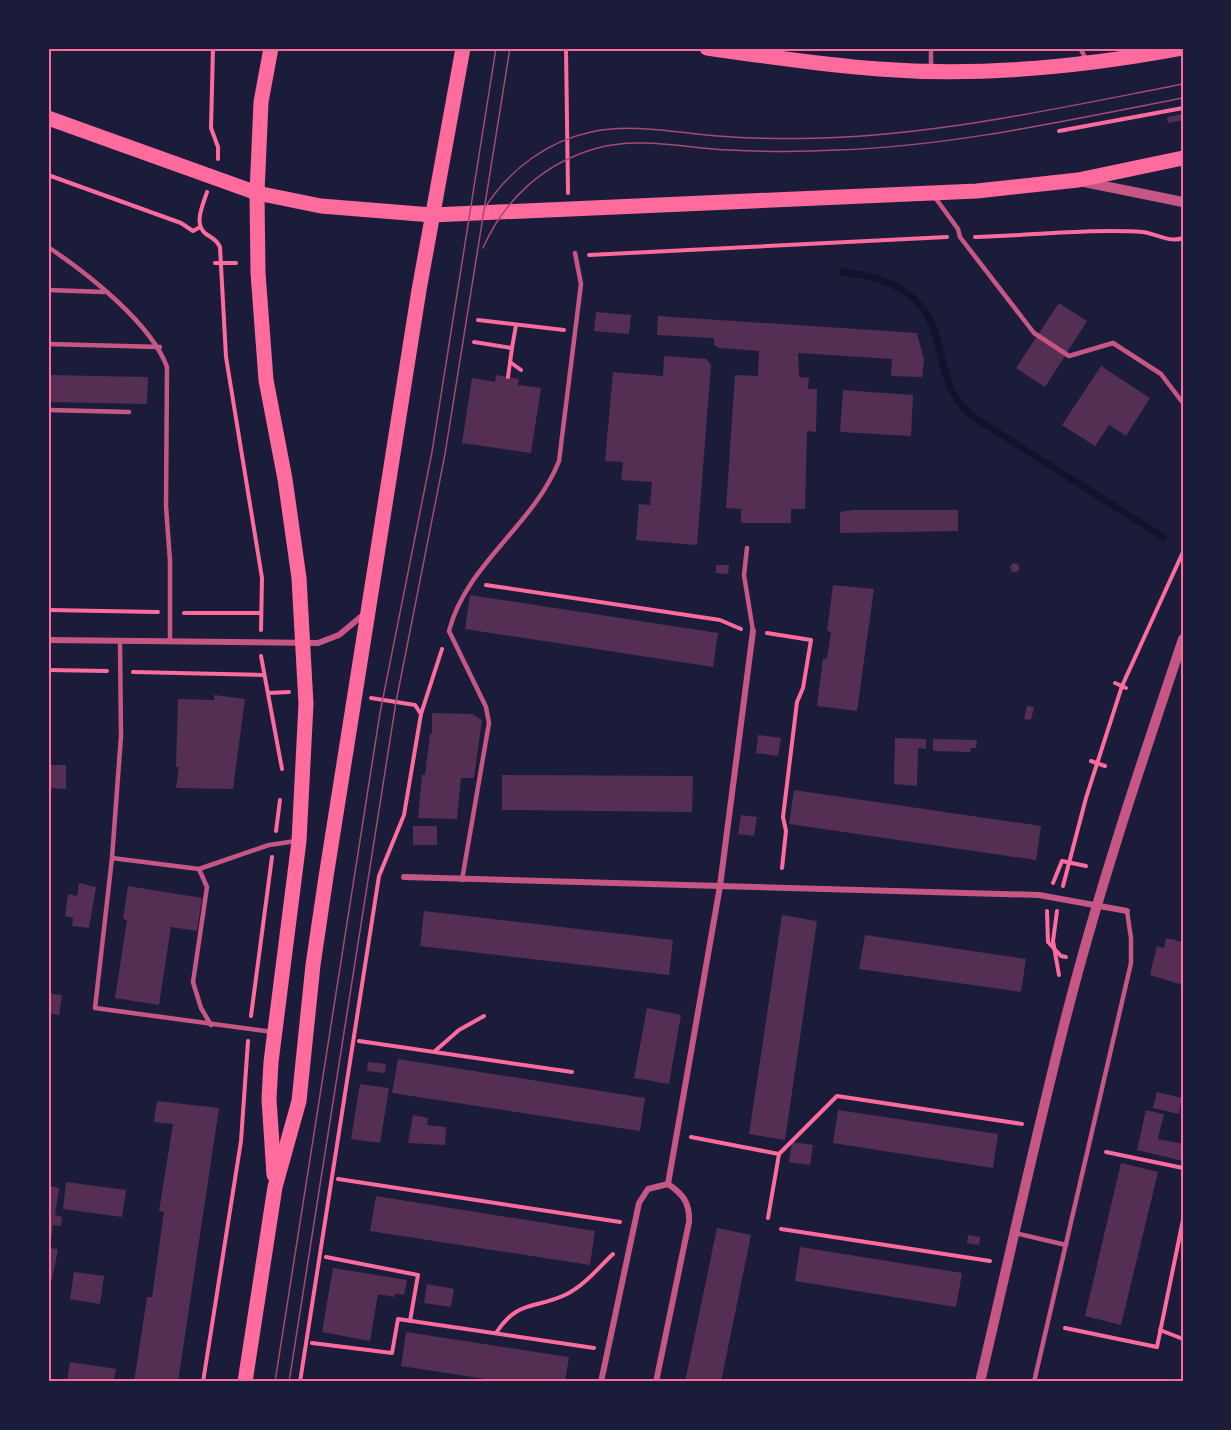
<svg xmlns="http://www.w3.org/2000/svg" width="1231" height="1430" viewBox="0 0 1231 1430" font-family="Cabin,sans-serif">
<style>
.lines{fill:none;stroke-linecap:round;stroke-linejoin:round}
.stream{stroke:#12122b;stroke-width:7}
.building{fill:#542f53}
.path{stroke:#ff6b9d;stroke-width:4}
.service{stroke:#c65784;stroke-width:4.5}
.minor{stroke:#c65784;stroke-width:6}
.tertiary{stroke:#c65784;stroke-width:10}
.primary{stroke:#ff6b9d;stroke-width:15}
.tram{stroke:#a44b75;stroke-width:1.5}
.neatline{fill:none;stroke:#ff6b9d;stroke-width:2}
</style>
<rect width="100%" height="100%" fill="#1b1b3a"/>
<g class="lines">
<path class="stream" d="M842 272C890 278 925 291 938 343 945 373 948 395 972 416L1163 537"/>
</g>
<g class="building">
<polygon points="1183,114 1183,120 1168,123 1167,117"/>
<polygon points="1059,303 1087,321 1045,387 1016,368"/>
<polygon points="596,312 631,315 629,334 594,331"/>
<polygon points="658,316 917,333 924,360 922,377 891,376 892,359 798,353 799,377 809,378 808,389 817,389 816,432 807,431 805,509 791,509 791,523 741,523 741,509 726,508 735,375 758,376 759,351 719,348 714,345 714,338 657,335"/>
<polygon points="664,356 706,359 711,365 697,545 636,540 639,504 650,505 652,482 621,480 623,462 605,461 613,372 663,376"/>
<polygon points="1101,366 1150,398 1126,436 1109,425 1095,446 1062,425"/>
<polygon points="48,375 148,377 147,404 48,402"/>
<polygon points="496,375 519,379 518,385 541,388 531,453 462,443 472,378 495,382"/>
<polygon points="843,390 913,395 911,436 840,432"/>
<polygon points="853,510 958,510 958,531 840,533 840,512"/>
<polygon points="1013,563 1018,564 1020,568 1017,572 1012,572 1010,567"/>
<polygon points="716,565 729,565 728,574 716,573"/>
<polygon points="833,585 874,589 857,711 817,706 823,658 827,659 831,632 827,631"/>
<polygon points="470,595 718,633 713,667 465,629"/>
<polygon points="214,695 245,699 233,789 176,788 179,767 176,767 178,699 214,700"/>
<polygon points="1027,706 1034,707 1031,720 1024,719"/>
<polygon points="432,713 472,714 482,720 474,778 461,778 457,819 418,818 422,775 425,775 430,734 432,734"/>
<polygon points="758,735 781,738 778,756 756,753"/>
<polygon points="895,738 926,739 926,749 918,748 917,786 894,784"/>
<polygon points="933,739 977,740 976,748 971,748 970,752 933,751"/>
<polygon points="48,765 66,765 66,789 48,788"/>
<polygon points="502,775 693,776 692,812 502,810"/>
<polygon points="794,790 1041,826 1036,860 789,824"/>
<polygon points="741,815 757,817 754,836 738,834"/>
<rect x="413" y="826" width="24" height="19"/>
<polygon points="79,883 96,887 89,928 72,926 73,918 65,916 68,894 77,896"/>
<polygon points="128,886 202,898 197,931 171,927 159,1005 115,998 127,920 123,919"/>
<polygon points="424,911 673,940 669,975 420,946"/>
<polygon points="782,915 817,921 785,1140 749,1134"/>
<polygon points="865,935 1026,959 1021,992 859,969"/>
<polygon points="1166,938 1183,942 1183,985 1150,975 1157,946 1164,948"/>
<polygon points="48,993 62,995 59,1015 48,1013"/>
<polygon points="647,1008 681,1015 669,1084 634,1078"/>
<polygon points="398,1059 645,1098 640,1131 392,1093"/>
<polygon points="368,1062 386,1064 385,1073 367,1071"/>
<polygon points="360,1084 389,1088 380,1143 351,1139"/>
<polygon points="1157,1092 1182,1098 1179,1114 1153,1108"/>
<polygon points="157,1101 219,1108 178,1382 134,1382 147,1297 152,1297 164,1212 159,1211 173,1124 154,1122"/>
<polygon points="838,1110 998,1134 993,1168 833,1143"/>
<polygon points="1146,1110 1164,1114 1158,1139 1183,1144 1183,1161 1137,1150"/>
<polygon points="413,1115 428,1118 427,1125 446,1127 445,1145 408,1143"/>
<polygon points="792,1142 813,1145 810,1165 789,1162"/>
<polygon points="1121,1163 1158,1172 1121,1325 1085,1316"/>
<polygon points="66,1182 126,1190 122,1217 63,1209"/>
<polygon points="50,1186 59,1188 55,1215 62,1217 61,1226 53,1225 50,1248 58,1249 52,1280 48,1280"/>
<polygon points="376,1196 595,1231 590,1265 370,1231"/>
<polygon points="717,1228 751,1235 721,1382 685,1382"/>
<polygon points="968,1235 980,1237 979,1245 967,1243"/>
<polygon points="800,1247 962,1273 956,1307 795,1281"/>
<polygon points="333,1268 407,1280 404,1295 395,1294 394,1297 378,1294 370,1341 322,1332"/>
<polygon points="74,1272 104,1276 100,1304 70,1299"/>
<polygon points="427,1284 454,1289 451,1307 424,1303"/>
<polygon points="406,1332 569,1357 565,1382 505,1382 401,1366"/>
<polygon points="70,1362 116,1369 114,1379 122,1382 67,1382"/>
</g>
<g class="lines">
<g class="path">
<polyline points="213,48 211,128 218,147 218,159"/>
<polyline points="566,48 568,193"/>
<polyline points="1059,131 1183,108"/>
<polyline points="48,175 181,223 193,231 200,227"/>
<path d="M207 192C203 205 193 224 206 234 212 238 217 240 220 247L226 357 262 578 261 630"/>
<path d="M975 237C1028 236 1092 228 1143 232 1157 234 1169 243 1183 238"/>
<polyline points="589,255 947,237"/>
<polyline points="215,263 236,263"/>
<polyline points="478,320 564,330"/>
<polyline points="474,342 512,348 516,325"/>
<polyline points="510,362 521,370"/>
<polyline points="508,377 512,348"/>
<polyline points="486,585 720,620 741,629"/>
<polyline points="48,610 158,612"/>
<polyline points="184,613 261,613"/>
<polyline points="767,633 811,640 803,688 797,702 783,817 786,831 782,868"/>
<polyline points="261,656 282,769"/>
<polyline points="48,670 107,671"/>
<polyline points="133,672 263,675"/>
<polyline points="1115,683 1126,688"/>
<polyline points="269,693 289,692"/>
<polyline points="371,698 415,705 421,714"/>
<polyline points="1091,761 1105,766"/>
<polyline points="276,831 280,800"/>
<polyline points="1053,883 1062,861 1086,866"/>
<polyline points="1063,886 1086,798 1122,686 1183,552"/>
<polyline points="1047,911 1048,942 1061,956 1066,957"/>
<polyline points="1057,911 1053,941 1059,975"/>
<polyline points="251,1016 272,857"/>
<polyline points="359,1041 572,1072"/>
<polyline points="435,1051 459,1030 484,1016"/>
<polyline points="691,1137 779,1154"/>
<polyline points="1106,1152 1183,1168"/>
<polyline points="338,1179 620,1222"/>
<polyline points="768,1218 779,1154 837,1096 1022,1124"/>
<polyline points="781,1229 990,1261"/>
<polyline points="326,1257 418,1275 410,1321"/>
<polyline points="1065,1328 1157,1347 1183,1220"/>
<polyline points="1160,1330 1183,1339"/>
<path d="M496 1333C519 1298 535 1310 567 1294 585 1285 599 1267 613 1254"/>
<polyline points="312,1343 392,1353 398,1319 594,1348"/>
<polyline points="203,1382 241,1141 248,1041"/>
<polyline points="300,1382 379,876 404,815 421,714 442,649"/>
</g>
<g class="service">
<polyline points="931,48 931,69"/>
<polyline points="1080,48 1086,59"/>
<polyline points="934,196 958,229 960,237 1034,333 1069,356 1113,343 1161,374 1183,403"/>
<path d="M48 247C87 273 151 323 167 367L166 506 170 561V642"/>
<polyline points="48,290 104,292"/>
<polyline points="48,344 160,347"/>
<polyline points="48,410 129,412"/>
<polyline points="747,548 744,575 753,631"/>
<polyline points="112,858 121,736 120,642"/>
<polyline points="199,869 207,887 193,982 201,1008 211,1025"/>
<path d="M462 880 489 723 486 707 449 631C466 564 534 525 559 461L581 284 575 253"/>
<polyline points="273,1032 95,1008 112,858 199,869 269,845 296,841"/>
<polyline points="1015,1233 1066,1245"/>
<polyline points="1034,1382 1131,963 1131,938 1127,911"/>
</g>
<g class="minor">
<polyline points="48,640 318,643 339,635 363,615"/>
<polyline points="404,877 1039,895 1127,911"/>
<polyline points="668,1184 720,886 753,631"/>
<path d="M601 1382 639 1203 648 1189 668 1184C683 1194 690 1203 689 1222L656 1382"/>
</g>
<g class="tertiary">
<polyline points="1084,182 1183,202"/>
<path d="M980 1382C1008 1263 1034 1143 1064 1025 1097 894 1140 767 1183 639"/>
</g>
<g class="primary">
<polyline points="271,48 261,102 257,193 258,273 266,380 285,479 299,578 306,704 299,841 271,1062 269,1099 274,1175"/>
<path d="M707 48C764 56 821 65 879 69 981 77 1082 67 1183 48"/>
<polyline points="48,118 257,193 321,206 432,215 977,191 1078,180 1183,158"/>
<polyline points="245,1382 275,1187 299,1101 313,965 326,877 419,290 463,48"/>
</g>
<g class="tram">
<path d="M486 206C510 169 548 141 591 132 633 123 676 133 718 136 753 139 788 139 823 138 944 134 1064 107 1183 84"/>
<path d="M483 248C504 200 543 164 594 149 638 136 684 148 729 150 765 152 801 152 838 150 954 146 1069 120 1183 98"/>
<polyline points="275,1382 380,713 432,452 496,48"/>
<polyline points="289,1382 396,702 445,454 510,48"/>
</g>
</g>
<rect width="1231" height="1430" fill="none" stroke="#1b1b3a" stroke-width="99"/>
<rect x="50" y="50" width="1132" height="1330" class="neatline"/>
</svg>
